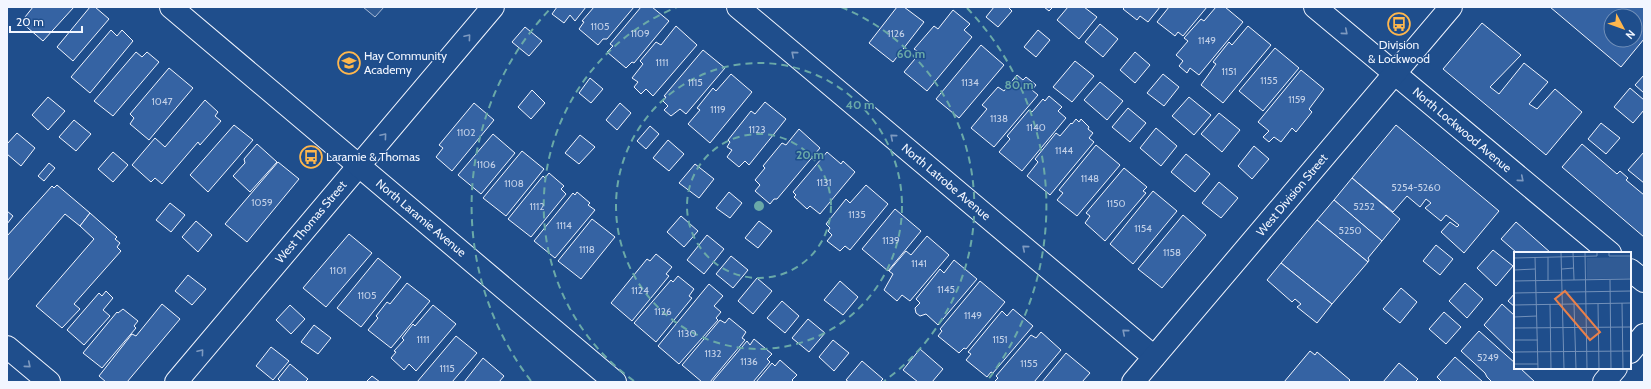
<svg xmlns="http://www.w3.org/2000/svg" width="1651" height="389" viewBox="0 0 1651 389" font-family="Cabin,sans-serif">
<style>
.green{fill:#305b95;stroke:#a8bbd7}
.building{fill:#3563a3;stroke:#f2f6ff;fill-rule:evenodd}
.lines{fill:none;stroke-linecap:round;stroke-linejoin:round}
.minor-casing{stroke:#f2f6ff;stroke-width:24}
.tertiary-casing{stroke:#f2f6ff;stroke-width:24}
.secondary-casing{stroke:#f2f6ff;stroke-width:24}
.minor{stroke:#1f4e8c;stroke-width:22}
.tertiary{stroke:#1f4e8c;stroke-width:22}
.secondary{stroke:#1f4e8c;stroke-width:22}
.oneway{stroke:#7e9ac0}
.ring{fill:none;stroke:#6aa9a8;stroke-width:2;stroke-dasharray:7 5}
.labels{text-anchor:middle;stroke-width:3;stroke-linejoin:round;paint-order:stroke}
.number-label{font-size:10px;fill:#c3d1e8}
.poi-label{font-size:12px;fill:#f2f6ff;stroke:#1f4e8c;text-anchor:start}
.street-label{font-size:12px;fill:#f2f6ff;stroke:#1f4e8c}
.inset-road{fill:none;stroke:#7391ba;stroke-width:1}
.view{fill:#ea8049;fill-opacity:0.15;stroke:#ea8049;stroke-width:2}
.inset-edge{fill:none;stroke:#f2f6ff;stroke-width:2}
.centre{fill:#6aa9a8;stroke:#1f4e8c;stroke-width:2}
.ring-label{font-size:12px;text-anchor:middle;font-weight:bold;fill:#6aa9a8;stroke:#1f4e8c;stroke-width:3;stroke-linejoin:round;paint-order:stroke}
</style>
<rect width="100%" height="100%" fill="#1f4e8c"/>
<polygon class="green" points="363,7 384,7 375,17"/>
<g class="building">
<polygon points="33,7 74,7 43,41 21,22"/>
<polygon points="90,7 95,7 109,19 73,61 57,47"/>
<polygon points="557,7 586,7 575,21 570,15 564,23 552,14"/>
<polygon points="594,7 634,7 607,39 603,39 598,45 579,29 584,22 582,21"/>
<polygon points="641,7 652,7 669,21 634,63 632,62 626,68 607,52 613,46 610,44"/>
<polygon points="897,7 904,7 924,22 893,62 869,43"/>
<polygon points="994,7 1008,7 1012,11 998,27 986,17"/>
<polygon points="1044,7 1053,7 1049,11"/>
<polygon points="1068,7 1084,7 1097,17 1079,39 1057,20"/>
<polygon points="1125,7 1160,7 1148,22 1140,16 1137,20 1123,9"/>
<polygon points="1169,7 1207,7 1183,36 1178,32 1175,36 1157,22"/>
<polygon points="1216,7 1225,7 1243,22 1199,75 1190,68 1187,73 1179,66 1183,61 1176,55 1188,41 1184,38 1201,19 1204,21"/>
<path d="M1550 7H1644V39L1621 67ZM1611 16H1635V40H1611Z"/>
<polygon points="953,10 970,24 964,30 972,37 927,91 904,72 920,53 914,49 934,26 938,29"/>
<polygon points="1482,23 1521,55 1490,87 1499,94 1524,63 1548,82 1529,104 1537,109 1555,89 1582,112 1546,155 1443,69"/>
<polygon points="1100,24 1118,39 1103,57 1085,42"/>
<polygon points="676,26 697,45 653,96 646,89 641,94 634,87 638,82 632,78 643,64 640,61 656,42 661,45"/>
<polygon points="1248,26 1271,45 1223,103 1201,85 1216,64 1213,62 1229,42 1232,45"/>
<polygon points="525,27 542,41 529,56 512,42"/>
<polygon points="111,30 117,36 122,30 133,41 90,93 71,77"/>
<polygon points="1038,30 1050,40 1036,57 1024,47"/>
<polygon points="981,45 1004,65 959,118 936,99"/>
<polygon points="1275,48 1299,68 1263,111 1239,91"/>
<polygon points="703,50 725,68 686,114 680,109 671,116 664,110 668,106 663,101 666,97 664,96"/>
<polygon points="136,52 142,57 147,52 159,62 113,116 94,101"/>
<polygon points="1135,52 1150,65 1135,83 1120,70"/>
<polygon points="1075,61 1094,76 1072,102 1053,87"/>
<polygon points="169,68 193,88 149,140 130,124 134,118 130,114"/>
<polygon points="1301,70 1324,89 1309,109 1312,112 1296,132 1292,128 1281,142 1274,137 1269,142 1263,137 1269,131 1258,122"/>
<polygon points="731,74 752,92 710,143 688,124 700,110 697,108 713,88 716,91"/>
<polygon points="1163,74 1179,87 1164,106 1147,93"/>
<polygon points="1017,75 1023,80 1026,77 1036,85 1032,90 1038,95 994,147 971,128 987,109 982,105 998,87 1004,91"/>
<polygon points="1644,75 1644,93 1635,85"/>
<polygon points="590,78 603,89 591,103 579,93"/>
<polygon points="1100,82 1123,101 1107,120 1084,100"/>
<polygon points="1630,88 1644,100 1644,110 1633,123 1614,107"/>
<polygon points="532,90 545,103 531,119 518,107"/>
<polygon points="1049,96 1062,107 1058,111 1066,118 1022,171 999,152 1010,139 1007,136 1029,110 1032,112 1043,99 1045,101"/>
<polygon points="48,97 65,111 48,130 32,115"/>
<polygon points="1189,97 1211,115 1194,135 1172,116"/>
<polygon points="205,100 218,112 215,116 221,121 200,145 198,142 162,184 155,178 151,182 132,165 155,138 165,147"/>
<polygon points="765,102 786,119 749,165 745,161 739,167 727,157 732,150 727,147 730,142 728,140 751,111 755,114"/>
<polygon points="474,103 494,120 452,171 436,157 443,148 439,145"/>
<polygon points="620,103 631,113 617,130 606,120"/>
<polygon points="1128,108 1146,123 1130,142 1112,127"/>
<polygon points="1219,113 1240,130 1222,152 1201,134"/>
<polygon points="1076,119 1079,122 1081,119 1089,127 1088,129 1093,133 1089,138 1094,142 1050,195 1027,176 1038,162 1035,159 1056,133 1060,136 1071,123 1072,124"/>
<polygon points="74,120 91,134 76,151 59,137"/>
<polygon points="1601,123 1620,138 1606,154 1588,139"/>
<polygon points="234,125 253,140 208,192 190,175"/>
<polygon points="1396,125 1499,211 1464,253 1441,232 1450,222 1457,227 1459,225 1446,215 1441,221 1425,208 1431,203 1426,199 1420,207 1407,196 1393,212 1352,178"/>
<polygon points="650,126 659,134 646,149 637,141"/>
<polygon points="1156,128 1177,146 1161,166 1140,148"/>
<polygon points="799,129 820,148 777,199 774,199 770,204 755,191 760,185 755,180 765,168 763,166 782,143 786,145"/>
<polygon points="17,133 35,148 21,166 7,154 7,144"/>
<polygon points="493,134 515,153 481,194 458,175"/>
<polygon points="580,135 595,147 579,164 565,153"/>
<polygon points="668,140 684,154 669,171 653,158"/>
<polygon points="257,144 277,162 250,192 233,176 245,163 244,159"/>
<polygon points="1582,144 1617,174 1620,171 1628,178 1626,180 1644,195 1644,237 1562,167"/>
<polygon points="1096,145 1120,165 1077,216 1057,200 1063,193 1059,190"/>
<polygon points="1254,146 1269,159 1252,179 1238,166"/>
<polygon points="522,151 544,169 506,216 483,198"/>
<polygon points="113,152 128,165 113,182 98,169"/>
<polygon points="827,152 841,164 843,161 855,172 820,214 810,206 807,209 794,197 796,195 793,192"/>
<polygon points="1644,152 1644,183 1628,170"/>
<polygon points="1186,154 1210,174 1195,192 1171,172"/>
<polygon points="278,162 299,179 247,242 225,224"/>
<polygon points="49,163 55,168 44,181 38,176"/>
<polygon points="695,164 714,179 699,198 679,183"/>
<polygon points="1124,168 1147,187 1143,191 1146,193 1105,241 1085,223 1090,216 1086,213"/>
<polygon points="549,173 564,186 561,189 566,194 531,237 508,219 543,176 545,178"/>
<polygon points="1352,178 1400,219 1382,241 1334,200"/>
<polygon points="1219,182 1238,198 1221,218 1202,203"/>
<polygon points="57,185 90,213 80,226 65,214 7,281 7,236 52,186 54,188"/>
<polygon points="866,185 888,204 850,250 845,246 840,251 827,241 832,235 828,231 830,228 826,224 846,199 850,203"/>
<polygon points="1153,191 1177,211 1133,264 1110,244"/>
<polygon points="577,192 590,203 588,205 595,210 555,258 534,241 573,193 575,195"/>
<polygon points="729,192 742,203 730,218 716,208"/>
<polygon points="1334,200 1382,241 1368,258 1369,260 1368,262 1317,220"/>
<polygon points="170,203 185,215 171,232 156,220"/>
<polygon points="895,209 921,231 888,271 862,249"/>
<polygon points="7,211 13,216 7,224"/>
<polygon points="90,213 117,237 115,239 120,243 117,247 121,251 74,304 80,309 62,328 36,306 94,239 80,226"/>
<polygon points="1183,215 1206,235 1162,288 1138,269"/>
<polygon points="681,216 698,231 684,247 667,232"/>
<polygon points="592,219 615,237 581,279 558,261"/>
<polygon points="1317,220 1368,262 1332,304 1281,263"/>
<polygon points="196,221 212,235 198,252 182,237"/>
<polygon points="759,221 772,231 758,248 745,238"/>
<polygon points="1516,222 1551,253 1517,253 1501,239"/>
<polygon points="349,234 372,253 326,307 303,288"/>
<polygon points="707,235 724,249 704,274 687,260"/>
<polygon points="927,236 949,255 910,301 902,295 897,301 884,290 893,274 889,271 906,251 911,255"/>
<polygon points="1436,245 1453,259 1440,275 1423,261"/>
<polygon points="1493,250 1513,266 1496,286 1477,268"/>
<polygon points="656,254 672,267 666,274 669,276 632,321 611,303 647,259 650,261"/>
<polygon points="731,256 748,270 733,288 716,274"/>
<polygon points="378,258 401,277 361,327 337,308"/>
<polygon points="954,260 977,279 938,325 926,314 920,316 916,313 915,308 920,303 916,299 940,269 944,273"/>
<polygon points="1281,263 1332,304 1317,323 1297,307 1301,304 1295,299 1292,302 1267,280"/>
<polygon points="188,275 206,289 192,305 175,291"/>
<polygon points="678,276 694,289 689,296 692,298 656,342 634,323 671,280 673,282"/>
<polygon points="757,278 772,291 753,314 738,301"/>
<polygon points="840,281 858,297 843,315 824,300"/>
<polygon points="980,281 1005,302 966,349 964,348 959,353 938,336 942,331 940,329"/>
<polygon points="407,283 430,301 391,348 368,330 378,318 376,316 387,302 390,304"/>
<polygon points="1465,283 1483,299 1467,318 1449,301"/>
<polygon points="709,284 723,296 714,306 721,312 716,318 718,320 679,364 658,346"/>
<polygon points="1401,288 1417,302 1400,323 1383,309"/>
<polygon points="106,291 113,298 103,310 110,316 84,345 67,330 99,293 102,296"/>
<polygon points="1515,293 1515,307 1508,301"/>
<polygon points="782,301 799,316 785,333 767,318"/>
<polygon points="162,304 180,319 127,382 106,382 99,376 132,334 136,336"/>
<polygon points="1502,304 1515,316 1515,355 1484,325"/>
<polygon points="290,305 305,319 291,334 276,320"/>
<polygon points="433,305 456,324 416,371 409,364 404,370 391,358 396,352 394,351 404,340 402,338 413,324 415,326"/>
<polygon points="123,309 138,321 134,326 136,328 102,368 83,353 117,312 118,313"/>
<polygon points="1013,309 1033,326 993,373 991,372 987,377 966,360 971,354 968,352 1002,311 1007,316"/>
<polygon points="1444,312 1461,327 1446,344 1429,329"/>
<polygon points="729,318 746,332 742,338 745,340 710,382 702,382 682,365 720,320 725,323"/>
<polygon points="808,319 825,333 809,352 792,338"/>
<polygon points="314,325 331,338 318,354 301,342"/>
<polygon points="1479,331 1515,363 1515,368 1520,368 1535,382 1492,382 1487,377 1485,373 1461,351"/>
<polygon points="1041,332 1061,350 1034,382 994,382 998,378 996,376 1031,335 1036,338"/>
<polygon points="456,336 477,353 452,382 417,382"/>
<polygon points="754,339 772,354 767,359 770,362 753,382 712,382 747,341 750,345"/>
<polygon points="833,340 849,353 834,371 819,357"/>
<polygon points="271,347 289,361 273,380 256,366"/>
<polygon points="920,349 943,369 932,382 918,382 903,370"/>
<polygon points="1310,351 1315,355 1317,352 1350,380 1348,382 1284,382"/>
<polygon points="1066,353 1090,373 1082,382 1042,382"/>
<polygon points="1455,357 1483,382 1442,382 1437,377"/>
<polygon points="483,358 504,376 499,382 464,382"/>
<polygon points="780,360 797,375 792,380 794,382 756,382 772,363 775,366"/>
<polygon points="862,361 883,379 880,382 849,382 846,380"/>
<polygon points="1399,363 1418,379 1415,382 1383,382"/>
<polygon points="290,364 308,379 305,382 281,382 278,379"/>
<polygon points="372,376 380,382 366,382"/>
</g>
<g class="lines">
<g class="minor-casing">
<g id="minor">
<polyline points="738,7 1154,357"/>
<polyline points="1315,7 1610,253"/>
<polyline points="1630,270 1644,281"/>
<polyline points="7,347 49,382"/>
<polyline points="1630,352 1644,335"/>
<polyline points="176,382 493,7"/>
<polyline points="1604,382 1616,368"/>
</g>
</g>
<g class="tertiary-casing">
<polyline id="tertiary" points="171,7 615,382"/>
</g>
<g class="secondary-casing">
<polyline id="secondary" points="1133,382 1451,7"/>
</g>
<use href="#minor" class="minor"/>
<use href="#tertiary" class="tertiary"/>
<use href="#secondary" class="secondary"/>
</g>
<defs><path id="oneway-chevron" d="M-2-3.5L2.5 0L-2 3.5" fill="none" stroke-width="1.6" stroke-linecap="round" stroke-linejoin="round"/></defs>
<g class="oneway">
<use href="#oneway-chevron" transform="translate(1345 32) rotate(40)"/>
<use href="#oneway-chevron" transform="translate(468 37) rotate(-50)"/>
<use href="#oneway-chevron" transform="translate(794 54) rotate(-140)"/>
<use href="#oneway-chevron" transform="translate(384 136) rotate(-50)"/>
<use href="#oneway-chevron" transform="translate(893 137) rotate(-140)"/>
<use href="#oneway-chevron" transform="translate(1521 179) rotate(40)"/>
<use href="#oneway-chevron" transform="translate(1025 248) rotate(-140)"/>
<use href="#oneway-chevron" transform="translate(1125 332) rotate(-140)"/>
<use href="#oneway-chevron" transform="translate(201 352) rotate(-50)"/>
<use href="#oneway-chevron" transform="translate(28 365) rotate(40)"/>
</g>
<g class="ring">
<circle cx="759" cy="206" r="72"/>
<circle cx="759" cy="206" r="143"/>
<path d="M634 381A215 215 0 0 1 677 7M841 7A215 215 0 0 1 884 381"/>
<path d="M531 381A287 287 0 0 1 551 8M967 8A287 287 0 0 1 987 381"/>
</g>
<defs>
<g id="bus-ring" transform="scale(1.15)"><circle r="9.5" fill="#1f4e8c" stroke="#ffb74d" stroke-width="1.5"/><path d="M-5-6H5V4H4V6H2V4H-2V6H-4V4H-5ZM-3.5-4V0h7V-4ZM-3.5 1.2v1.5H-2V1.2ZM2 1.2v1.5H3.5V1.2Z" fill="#ffb74d"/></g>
<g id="school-ring" transform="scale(1.15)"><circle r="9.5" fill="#1f4e8c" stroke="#ffb74d" stroke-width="1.5"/><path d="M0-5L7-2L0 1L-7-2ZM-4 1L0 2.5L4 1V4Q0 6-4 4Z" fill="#ffb74d"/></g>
</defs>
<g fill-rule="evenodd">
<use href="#bus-ring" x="1399" y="24"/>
<use href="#school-ring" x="349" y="63"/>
<use href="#bus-ring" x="311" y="157"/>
</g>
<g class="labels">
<g class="number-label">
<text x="600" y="30">1105</text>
<text x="640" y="37">1109</text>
<text x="896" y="37">1126</text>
<text x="1207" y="44">1149</text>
<text x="662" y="66">1111</text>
<text x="1229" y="75">1151</text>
<text x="1269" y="84">1155</text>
<text x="695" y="86">1115</text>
<text x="970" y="86">1134</text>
<text x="1297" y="103">1159</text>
<text x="162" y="105">1047</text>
<text x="718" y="113">1119</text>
<text x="999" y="122">1138</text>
<text x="1036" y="131">1140</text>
<text x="757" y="133">1123</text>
<text x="466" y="136">1102</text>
<text x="1064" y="154">1144</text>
<text x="486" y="168">1106</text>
<text x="1090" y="182">1148</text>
<text x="824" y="186">1131</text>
<text x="514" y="187">1108</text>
<text x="1416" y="191">5254-5260</text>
<text x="262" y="206">1059</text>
<text x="1116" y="207">1150</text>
<text x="537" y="210">1112</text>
<text x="1364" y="210">5252</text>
<text x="857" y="218">1135</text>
<text x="564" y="229">1114</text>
<text x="1143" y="232">1154</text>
<text x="1350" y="234">5250</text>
<text x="891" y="244">1139</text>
<text x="587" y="253">1118</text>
<text x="1172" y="256">1158</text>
<text x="919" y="267">1141</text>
<text x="338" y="274">1101</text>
<text x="946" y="293">1145</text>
<text x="640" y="294">1124</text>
<text x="367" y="299">1105</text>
<text x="663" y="315">1126</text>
<text x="973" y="319">1149</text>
<text x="687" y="337">1130</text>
<text x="423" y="343">1111</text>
<text x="1000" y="343">1151</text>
<text x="713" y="357">1132</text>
<text x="1488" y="361">5249</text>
<text x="749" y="365">1136</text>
<text x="1029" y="367">1155</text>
<text x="447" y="372">1115</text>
</g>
<g class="poi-label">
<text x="1399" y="49" text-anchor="middle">Division<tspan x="1399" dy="14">&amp; Lockwood</tspan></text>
<text x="364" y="60">Hay Community<tspan x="364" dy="14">Academy</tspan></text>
<text x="326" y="161">Laramie &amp; Thomas</text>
</g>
<g class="street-label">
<text transform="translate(1462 130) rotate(40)" y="4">North Lockwood Avenue</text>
<text transform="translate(946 182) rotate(40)" y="4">North Latrobe Avenue</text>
<text transform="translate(1292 195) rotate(-50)" y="4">West Division Street</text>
<text transform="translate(421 218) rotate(40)" y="4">North Laramie Avenue</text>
<text transform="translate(311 222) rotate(-50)" y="4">West Thomas Street</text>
</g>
</g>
<g transform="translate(1514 252)">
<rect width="117" height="117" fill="#1f4e8c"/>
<path d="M117 5V26L73 27V6Z" fill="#305b95"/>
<path class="inset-road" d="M47 0 50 117M59 0 60 28M71 0 73 117M95 0V4H117M21 5 24 117M34 5V29M0 6 83 4V0M48 17 60 16M0 18 21 17M96 28 97 117M0 29 117 27M0 41 117 39M108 51 109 117M36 52 37 117M60 52 62 117M84 52 85 117M0 53 117 51M0 65 23 64M0 76 117 75M0 88H24M0 100 117 99M0 112H24"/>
<path class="view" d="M51 39 86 80 76 88 41 47Z"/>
<rect width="117" height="117" class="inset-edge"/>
</g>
<circle cx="759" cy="206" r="6" class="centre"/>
<g class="ring-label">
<text x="911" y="58">60 m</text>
<text x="1019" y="89">80 m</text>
<text x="860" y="109">40 m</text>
<text x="810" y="159">20 m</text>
</g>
<rect width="1651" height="389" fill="none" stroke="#f2f6ff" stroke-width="16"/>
<g transform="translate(1623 28) rotate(131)"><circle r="19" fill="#1f4e8c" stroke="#7391ba"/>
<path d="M0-3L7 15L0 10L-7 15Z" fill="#ffb74d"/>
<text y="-6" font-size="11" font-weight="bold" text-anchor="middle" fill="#f2f6ff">N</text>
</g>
<path d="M10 26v6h72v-6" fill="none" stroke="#f2f6ff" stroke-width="2"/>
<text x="16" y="26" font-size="12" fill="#f2f6ff" stroke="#1f4e8c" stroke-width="3" paint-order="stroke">20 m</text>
</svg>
